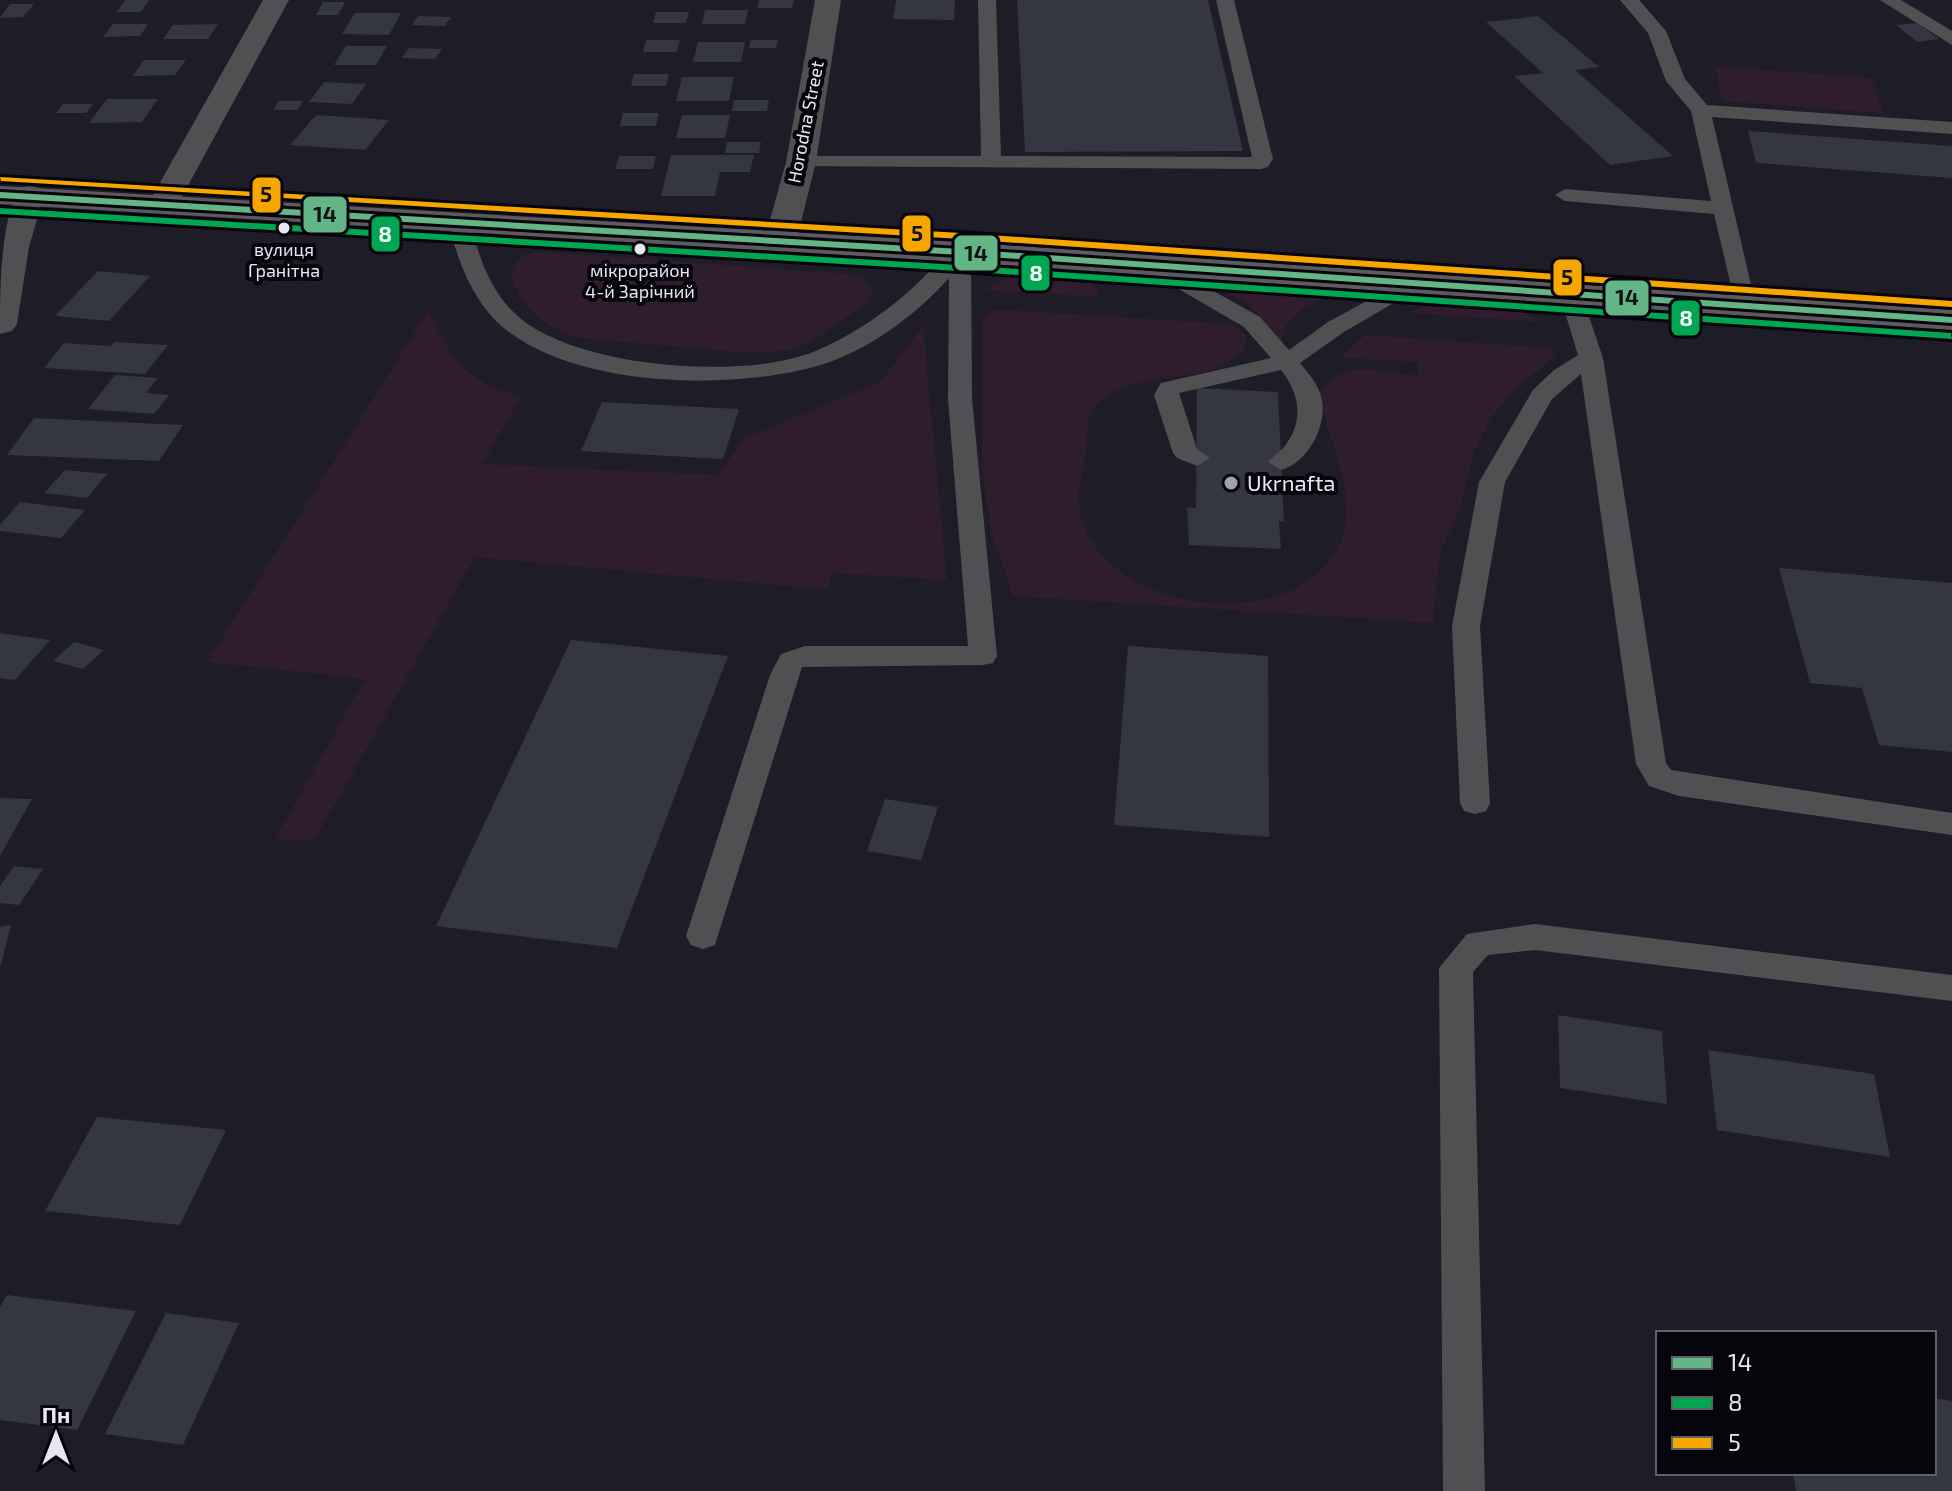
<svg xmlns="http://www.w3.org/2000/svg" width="1952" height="1491" viewBox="0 0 1952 1491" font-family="'Exo 2',sans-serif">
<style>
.green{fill:#2f1d2e}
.building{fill:#343641}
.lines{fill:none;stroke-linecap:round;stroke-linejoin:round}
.service{fill:#504f52;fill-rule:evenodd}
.minor{fill:#504f52;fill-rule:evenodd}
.secondary{fill:#5c5a5f;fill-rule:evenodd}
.bus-1-casing{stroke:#06050c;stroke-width:6}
.bus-2-casing{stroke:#06050c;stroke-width:6}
.bus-3-casing{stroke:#06050c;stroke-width:6}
.bus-1{fill:#64b586;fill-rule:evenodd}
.bus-2{fill:#00a651;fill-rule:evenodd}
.bus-3{fill:#f7a600;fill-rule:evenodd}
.bus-dot{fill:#e8e8f4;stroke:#06050c;stroke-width:3}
.poi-dot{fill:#a1a1ac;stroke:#06050c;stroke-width:3}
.labels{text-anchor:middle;stroke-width:8;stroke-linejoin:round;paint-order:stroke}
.far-street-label{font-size:18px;fill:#e8e8f4;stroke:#06050c}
.far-bus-label{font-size:18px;fill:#e8e8f4;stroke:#06050c}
.poi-label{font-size:22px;fill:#e8e8f4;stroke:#06050c;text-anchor:start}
.line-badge{stroke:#06050c;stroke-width:3}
.badge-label{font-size:22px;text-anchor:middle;font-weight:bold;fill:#fff}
.pale-badge-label{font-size:22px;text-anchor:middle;font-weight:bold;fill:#111}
</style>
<rect width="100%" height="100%" fill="#1e1c26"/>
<g class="green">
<polygon points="1715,66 1871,78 1883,113 1722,101"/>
<path d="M536 251 851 274 865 279 873 290 867 303 813 341 791 350 748 353 578 338C543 326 522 310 510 274L518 259Z"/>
<polygon points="1010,277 1080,280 1095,286 1100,297 985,290"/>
<polygon points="1219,288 1333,294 1306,306 1286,324 1281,342 1248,304"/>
<polygon points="1430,299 1513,304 1539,322 1411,313"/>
<path d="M994 309 1230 324 1246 335 1243 352C1235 357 1226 365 1217 368 1180 382 1126 374 1096 405 1085 417 1087 443 1085 458 1083 474 1076 496 1080 512 1102 617 1305 639 1342 538 1357 496 1329 438 1318 396 1343 353 1377 375 1419 375L1418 362 1340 358 1365 335 1552 348 1556 356 1515 389 1491 418 1472 457 1461 503 1439 557 1433 623 1013 596 992 534 982 470 983 319Z"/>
<path d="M429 310C452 363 464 379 521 397L482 464 720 475 742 439 880 382 923 326 947 580 831 573 827 590 475 557 314 841 275 839 365 679 207 662Z"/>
</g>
<g class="building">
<polygon points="125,0 149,0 141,12 117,12"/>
<polygon points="759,0 794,0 792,8 757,8"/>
<polygon points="896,0 955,0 954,20 893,19"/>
<polygon points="1017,0 1208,0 1243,151 1025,152"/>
<polygon points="323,2 345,2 338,15 316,15"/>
<polygon points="10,4 34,4 23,17 0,18"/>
<polygon points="705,10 748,10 745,24 702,24"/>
<polygon points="656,12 689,12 686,23 653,23"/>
<polygon points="355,13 401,13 389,35 342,34"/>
<polygon points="418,16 451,17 445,26 412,25"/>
<polygon points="1538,16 1599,67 1575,70 1673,156 1610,165 1514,76 1543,73 1486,22"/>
<polygon points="1917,23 1939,39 1918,42 1896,25"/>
<polygon points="113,24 148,24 140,36 103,37"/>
<polygon points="218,24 208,39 163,39 173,25"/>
<polygon points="646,40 680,40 677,52 643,52"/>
<polygon points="751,40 778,40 776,48 749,48"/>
<polygon points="698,42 745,42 741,62 693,62"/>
<polygon points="346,46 387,46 376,65 334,65"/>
<polygon points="409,48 442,49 435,59 402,58"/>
<polygon points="144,60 186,60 175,75 133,76"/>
<polygon points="634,74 669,74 666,86 631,86"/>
<polygon points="682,77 734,77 729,101 676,101"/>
<polygon points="324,82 366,84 352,104 309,102"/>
<polygon points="107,99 158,99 142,122 89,123"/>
<polygon points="734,100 769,100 767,111 732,111"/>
<polygon points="279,101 303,101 298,110 273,110"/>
<polygon points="63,104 93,104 86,113 56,113"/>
<polygon points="623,113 659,113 656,126 620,126"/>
<polygon points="316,115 389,120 365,150 290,145"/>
<polygon points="682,115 730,115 725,138 676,138"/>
<polygon points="1748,131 1952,146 1952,178 1756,163"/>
<polygon points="727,142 761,142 759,153 725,153"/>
<polygon points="671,155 754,155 750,172 720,172 715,196 661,196"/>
<polygon points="619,156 656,156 653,169 615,169"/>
<polygon points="98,271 150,276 109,321 55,316"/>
<polygon points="114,342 168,345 145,374 44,368 64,343 111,346"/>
<polygon points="115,375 158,378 146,393 169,395 154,414 88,409"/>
<polygon points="1197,388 1278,392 1284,522 1279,521 1281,549 1189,545 1187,507 1196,508"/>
<polygon points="602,402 739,409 723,459 581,451"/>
<polygon points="34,418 118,422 183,425 159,461 7,455"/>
<polygon points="65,470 107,474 87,498 44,493"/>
<polygon points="20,502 85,510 61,538 0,531 0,525"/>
<polygon points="1779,568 1952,583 1952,752 1879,745 1862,688 1810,683"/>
<polygon points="0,633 50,640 15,680 0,678"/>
<polygon points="571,640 728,656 617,948 436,926"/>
<polygon points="74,642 104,650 83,669 53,661"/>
<polygon points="1128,646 1268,656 1269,837 1114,825"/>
<polygon points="0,798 32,799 0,856"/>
<polygon points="885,799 938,807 921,860 867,851"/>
<polygon points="14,866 43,869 19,905 0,903 0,886"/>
<polygon points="11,925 1,965 0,965 0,927"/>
<polygon points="1558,1015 1662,1031 1667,1104 1560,1088"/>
<polygon points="1708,1050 1874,1074 1890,1157 1717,1130"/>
<polygon points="97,1117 226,1130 180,1225 45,1211"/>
<polygon points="7,1295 136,1311 77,1430 0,1420 0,1307"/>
<polygon points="166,1313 239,1323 183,1445 105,1434"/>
<polygon points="1934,1398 1952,1401 1952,1491 1796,1491 1793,1473 1934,1473"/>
</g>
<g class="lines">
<g class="service">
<polygon points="978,0 996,0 1001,156 1252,157 1216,0 1234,0 1273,159 1268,167 1261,169 794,166 791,162 794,158 801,156 981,156"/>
<polygon points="1620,0 1639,0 1666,31 1685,79 1707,105 1952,122 1952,134 1712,117 1756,306 1753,311 1737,311 1714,214 1565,201 1555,195 1565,189 1711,201 1691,111 1666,81 1648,33"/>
<polygon points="1880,0 1901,0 1952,31 1952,45"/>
<path d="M460 217 471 223C478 257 492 295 520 318 580 368 742 380 813 352 869 329 913 292 952 247L960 245 971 252 972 399 997 656 993 663 983 665 802 667 715 945 703 949 691 945 686 936 770 675 781 654 805 646H968L948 399 949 278C917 314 870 349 824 364 736 391 580 389 505 329 474 304 457 261 449 223Z"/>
<path d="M1154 258 1260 317 1289 350 1328 322 1409 278 1417 276 1428 283 1344 332 1300 363C1308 373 1318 384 1321 396 1329 424 1308 463 1281 470L1268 462C1274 455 1282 451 1287 443 1304 418 1299 393 1281 370L1179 393 1197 449 1210 458 1197 466 1177 458 1173 453 1154 395 1161 383 1271 358 1244 327 1146 270 1143 265Z"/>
<polygon points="1570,286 1581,293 1603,358 1666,763 1671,770 1952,813 1952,835 1679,796 1649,786 1636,764 1581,374 1552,399 1505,482 1480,626 1490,803 1486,811 1475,814 1464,811 1460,803 1452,626 1479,482 1533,390 1554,370 1578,355 1559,293"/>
<polygon points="1535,924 1952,975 1952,1001 1535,950 1488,955 1473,972 1485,1491 1443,1491 1439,968 1467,934"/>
</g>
<g class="minor">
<polygon points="263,0 289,0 179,202 175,209 153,209 149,202"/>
<polygon points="815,0 841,0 816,162 796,242 791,249 780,252 769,249 764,242 786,162"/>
<path d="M29 186 40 188 44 195 29 247 17 324 12 331 0 334C0 288 0 229 18 188Z"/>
</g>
<polygon class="secondary" points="0,186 960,242 1952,310 1952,330 960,262 0,204"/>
<g class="bus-1-casing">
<polygon id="bus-1" points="0,192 960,249 1952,317 1952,323 960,255 0,198"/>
</g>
<g class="bus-2-casing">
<polygon id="bus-2" points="0,208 959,265 1951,333 1952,339 959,271 0,214"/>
</g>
<g class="bus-3-casing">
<polygon id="bus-3" points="0,177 961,233 1952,301 1952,307 961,239 1,181"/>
</g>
<use href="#bus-1" class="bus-1"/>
<use href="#bus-2" class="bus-2"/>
<use href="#bus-3" class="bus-3"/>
</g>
<g class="bus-dot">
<circle cx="284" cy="228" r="7"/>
<circle cx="640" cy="249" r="7"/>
</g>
<circle class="poi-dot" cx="1231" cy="483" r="8"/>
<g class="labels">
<g class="far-street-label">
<text transform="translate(806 122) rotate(-79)" y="6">Horodna Street</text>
</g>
<g class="far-bus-label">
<text x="284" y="256">вулиця<tspan x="284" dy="21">Гранітна</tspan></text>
<text x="640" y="277">мікрорайон<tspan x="640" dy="21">4-й Зарічний</tspan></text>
</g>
<g class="poi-label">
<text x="1247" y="491">Ukrnafta</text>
</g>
</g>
<g class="line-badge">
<rect x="251" y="176" width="31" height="38" rx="8" fill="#f7a600"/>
<rect x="302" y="195" width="46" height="39" rx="8" fill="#64b586"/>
<rect x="901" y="214" width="31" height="39" rx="8" fill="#f7a600"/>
<rect x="370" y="215" width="31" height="38" rx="8" fill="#00a651"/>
<rect x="953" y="234" width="46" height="38" rx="8" fill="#64b586"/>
<rect x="1020" y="254" width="31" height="38" rx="8" fill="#00a651"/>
<rect x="1552" y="258" width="31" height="39" rx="8" fill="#f7a600"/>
<rect x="1604" y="279" width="46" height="38" rx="8" fill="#64b586"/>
<rect x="1670" y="299" width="31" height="38" rx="8" fill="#00a651"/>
</g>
<g class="badge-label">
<text x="385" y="242">8</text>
<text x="1036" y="281">8</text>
<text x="1686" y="326">8</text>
</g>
<g class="pale-badge-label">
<text x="266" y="202">5</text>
<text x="325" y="222">14</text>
<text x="917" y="241">5</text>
<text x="976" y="261">14</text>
<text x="1567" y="285">5</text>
<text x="1627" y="305">14</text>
</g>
<rect x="1656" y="1331" width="280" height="144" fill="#06050c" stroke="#606069" stroke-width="2"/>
<rect x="1672" y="1357" width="40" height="12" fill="#64b586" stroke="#606069" stroke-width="2"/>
<text x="1728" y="1371" font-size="24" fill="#e8e8f4">14</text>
<rect x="1672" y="1397" width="40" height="12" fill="#00a651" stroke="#606069" stroke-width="2"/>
<text x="1728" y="1411" font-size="24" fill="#e8e8f4">8</text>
<rect x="1672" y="1437" width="40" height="12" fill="#f7a600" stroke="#606069" stroke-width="2"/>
<text x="1728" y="1451" font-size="24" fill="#e8e8f4">5</text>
<g transform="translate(56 1435)" stroke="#06050c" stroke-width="6" paint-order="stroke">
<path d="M0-6L14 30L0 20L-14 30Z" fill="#e8e8f4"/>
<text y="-12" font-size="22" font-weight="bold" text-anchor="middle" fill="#e8e8f4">Пн</text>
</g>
</svg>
